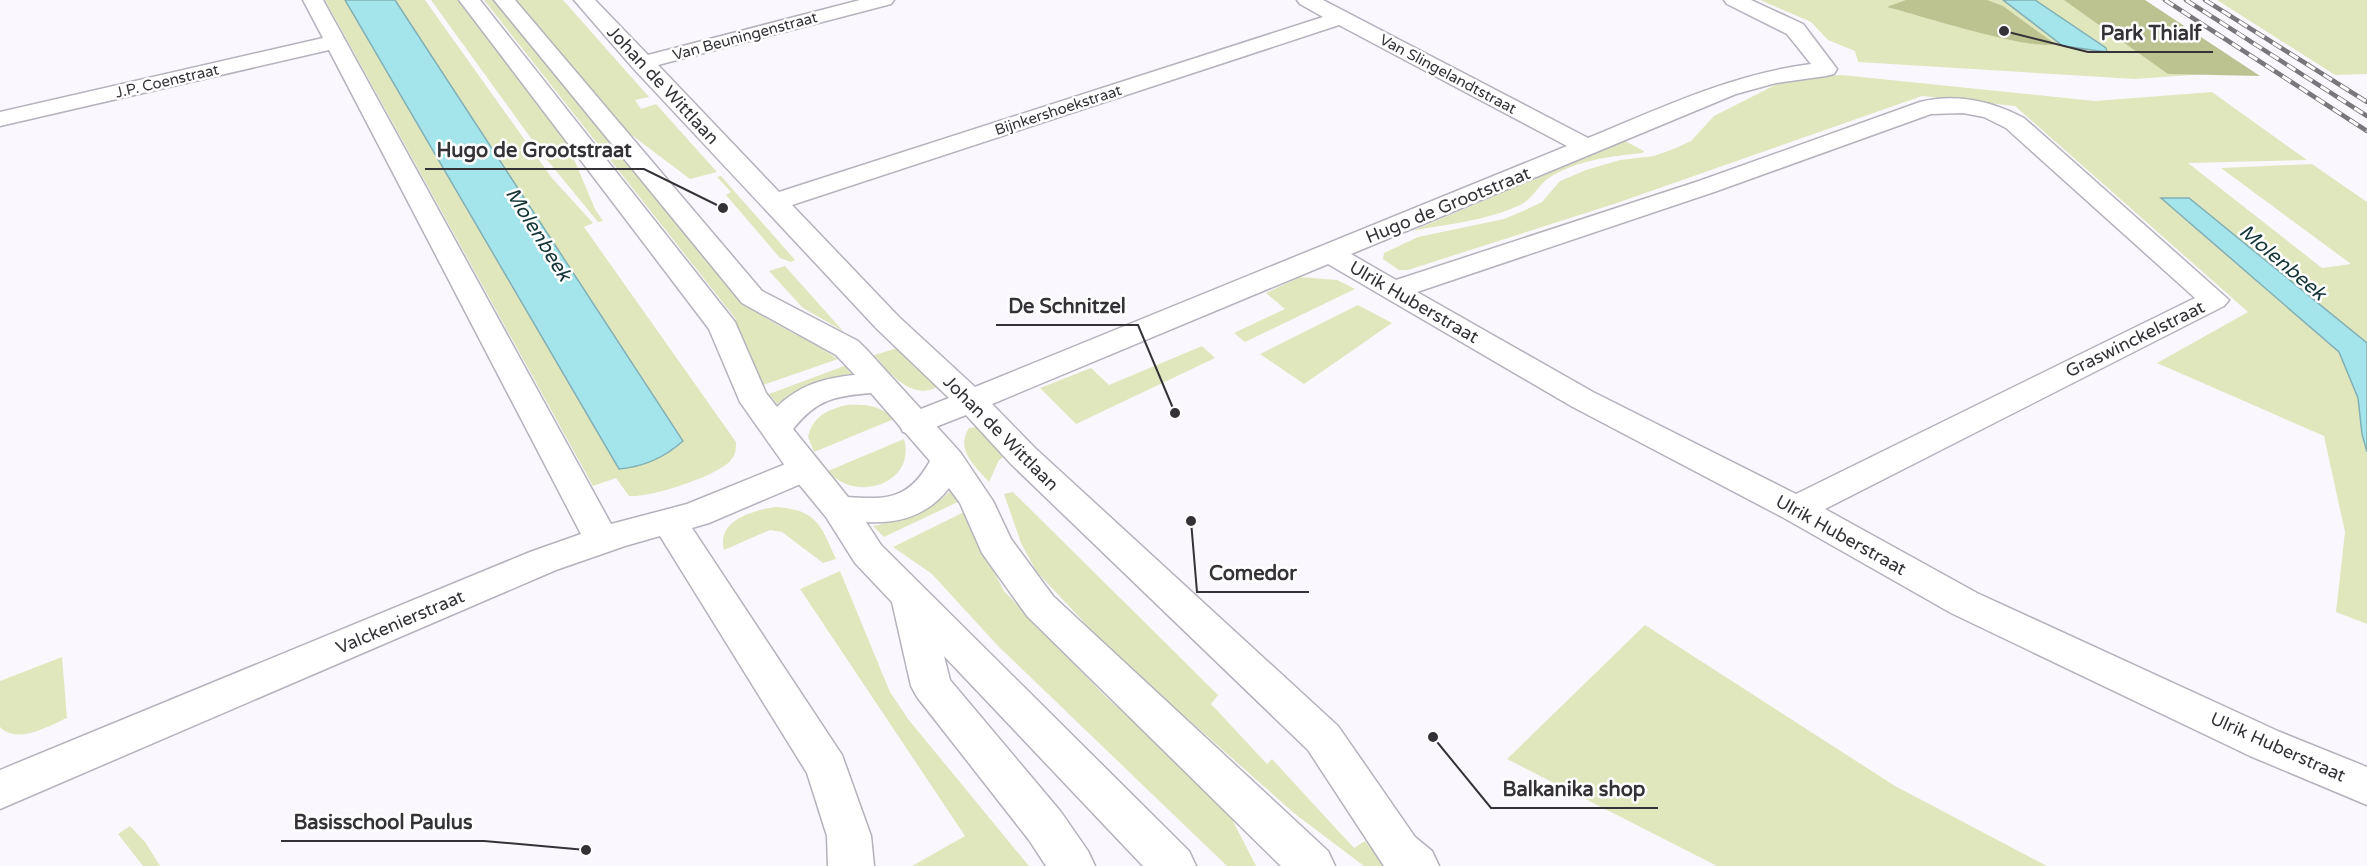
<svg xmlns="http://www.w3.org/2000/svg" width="2367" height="866" viewBox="0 0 2367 866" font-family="'Varela Round',sans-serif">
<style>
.green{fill:#e1e7bd}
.forest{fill:#bcc391}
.water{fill:#a3e5eb;stroke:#82afb5;stroke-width:1.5}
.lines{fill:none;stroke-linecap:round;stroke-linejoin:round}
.street-casing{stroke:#b5b1bd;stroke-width:3}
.secondary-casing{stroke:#b5b1bd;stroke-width:3}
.street{fill:#fff;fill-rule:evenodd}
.secondary{fill:#fff;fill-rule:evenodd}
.rail-casing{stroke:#79767c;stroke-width:4.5}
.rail{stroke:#fff;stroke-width:3;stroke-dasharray:10;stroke-linecap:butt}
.labels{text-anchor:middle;stroke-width:5;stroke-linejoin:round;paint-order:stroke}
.far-street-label{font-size:15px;fill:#343237;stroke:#fff}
.street-label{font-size:18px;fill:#343237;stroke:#fff}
.water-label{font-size:20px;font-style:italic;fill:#143538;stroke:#fff}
.leader{fill:none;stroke:#343237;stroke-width:2}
.callout-dot{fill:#343237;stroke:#fff;stroke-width:2}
.callout-label{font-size:20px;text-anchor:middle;font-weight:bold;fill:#343237;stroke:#fff;stroke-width:5;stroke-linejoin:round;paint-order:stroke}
</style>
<rect width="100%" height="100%" fill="#faf7ff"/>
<g class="green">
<path d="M325 0H345L619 469 682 441 395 0H425L552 178 593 223 584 227 736 442C736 449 736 454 731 460 718 476 650 498 629 496L616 478 593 486Z"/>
<polygon points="431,0 462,0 563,133 595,209 603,221 598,222 543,155"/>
<path d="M484 0H497L741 300C770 325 807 337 838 359L763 385 750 367 735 318Z"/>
<polygon points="516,0 563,0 649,97 635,100 641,109 656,104 717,172 690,179 625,130"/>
<polygon points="1760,0 2141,0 2247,71 2135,79 1858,62 1855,51 1828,40 1811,22"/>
<polygon points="2217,0 2367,0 2367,74 2335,75"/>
<polygon points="1842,75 2095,101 2212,92 2307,160 2188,163 2322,268 2351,264 2221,168 2312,164 2367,202 2367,343 2189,198 2162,198 2339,352 2358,398 2362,434 2367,452 2367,624 2336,612 2345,532 2324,436 2157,363 2248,312 2015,106 1922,96 1617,203 1408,270 1399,270 1383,259 1384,253 1418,237 1504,219 1523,211 1542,202 1560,181 1586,170 1620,160 1654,156 1676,148 1691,141 1714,116 1789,78"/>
<path d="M1625 141 1644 151 1643 153C1612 156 1578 160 1550 177 1538 185 1533 199 1520 205 1486 221 1447 224 1412 231Z"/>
<polygon points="721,176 795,260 791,262 780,258 726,195 731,192 717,177"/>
<polygon points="785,266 843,331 803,308 769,271"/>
<polygon points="1300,277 1337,280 1355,289 1245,342 1234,333 1285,309 1266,293"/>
<polygon points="1358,305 1392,323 1304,384 1260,354"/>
<polygon points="1202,346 1215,358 1076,424 1040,388 1091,368 1109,385"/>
<path d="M898 348 916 369 926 372 937 387C911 401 889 372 874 355Z"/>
<path d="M847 365 853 373 851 375C823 378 798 385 778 405L769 394Z"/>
<path d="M847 405C865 404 881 405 894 419L814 452 808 437C812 417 828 409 847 405Z"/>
<path d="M976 427 1005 456 999 460 989 482C975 466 955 450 969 428Z"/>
<path d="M904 439C917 483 855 504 828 471Z"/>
<path d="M953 488 962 500 884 537 873 526C904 520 931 512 953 488Z"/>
<polygon points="1013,492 1218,695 1211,704 1267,764 1272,759 1354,848 1365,841 1385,866 1364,866 1295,814 1110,650 1036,571 1021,543 1004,494"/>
<path d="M776 507C818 510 821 526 836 559L823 563 782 532 770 530 724 550C716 520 754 510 776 507Z"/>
<polygon points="964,512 1004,591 1106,697 1157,742 1232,819 1256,866 1227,866 997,645 932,574 893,547"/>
<polygon points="840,571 890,692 908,719 1029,866 912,866 965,836 800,589"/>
<polygon points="1645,625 1895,786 2047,866 1717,866 1507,759"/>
<path d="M62 657 67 718C49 726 17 745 0 727V681Z"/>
<polygon points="130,826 145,842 160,866 143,866 118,834"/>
</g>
<g class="forest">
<path d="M1906 0H1987L2003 6 2055 44C2029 51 1919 15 1887 7Z"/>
<polygon points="2064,0 2145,0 2260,76 2168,74"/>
</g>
<g class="water">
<path d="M345 0H395L683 441C665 457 643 467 619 469Z"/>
<polygon points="2003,0 2035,0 2106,48 2107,52 2063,46"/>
<polygon points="2161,198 2189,198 2367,343 2367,452 2362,434 2358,398 2339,352"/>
</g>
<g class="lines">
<g class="street-casing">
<g id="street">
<polygon points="303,0 323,0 611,524 687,504 793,461 805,457 817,461 822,469 817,477 709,523 692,528 842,755 871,836 874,866 828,866 827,836 807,773 660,536 625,546 556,570 0,809 0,770 530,552 581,534 329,50 0,126 0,112 323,38"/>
<path d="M574 0H595L648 55 860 0H894L891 4 658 65 779 192 1323 17 1300 4 1297 0H1323L1588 138C1661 108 1732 74 1811 64L1787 34 1727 4 1724 0H1751L1803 24 1837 69 1834 74 1826 76 1776 83 1736 94 1351 254 1396 280 1699 181 1920 102C1955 93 1992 101 2024 118L2229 300 2224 306 1825 509 1977 593 2280 732 2367 767V805L2250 756 1951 613 1784 518 1571 406 1328 264 992 404 1035 448 1338 726 1415 837 1432 851 1439 866H1384L1308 750 1011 464 966 415 915 435 903 432 899 424 903 416 949 398 877 329 633 68ZM1339 25 1567 146 975 387 899 317 792 205ZM1963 113 1984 117 2006 128 2195 298 1796 494 1593 392 1417 292 1717 191 1931 114Z"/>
</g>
</g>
<g class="secondary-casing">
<path id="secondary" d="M459 0H480L735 322 766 393 777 407C799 385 824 378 855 375L836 355 742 303 494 0H515L762 291 858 341 867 350 960 452 993 501 1011 539 1053 596 1328 851 1335 866H1281L1027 616 982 553 960 503 949 488C928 515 900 524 866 522L881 545 1189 851 1196 866H1143L944 656 950 680 1061 812 1088 851 1095 866H1046L1029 840 917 697 911 686 892 602 855 563 826 517 793 477 740 402 709 329ZM871 393 930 461C909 499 888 500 848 497L793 429C817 399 835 396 871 393Z"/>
</g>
<use href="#street" class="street"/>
<use href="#secondary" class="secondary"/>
<g class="rail-casing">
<g id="rail">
<polyline points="2165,0 2367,131"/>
<polyline points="2186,0 2367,116"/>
<polyline points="2205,0 2367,102"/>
</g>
</g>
<use href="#rail" class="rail"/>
</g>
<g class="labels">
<g class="far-street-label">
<text transform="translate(745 36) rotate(-15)" y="5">Van Beuningenstraat</text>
<text transform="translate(1448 74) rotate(28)" y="5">Van Slingelandtstraat</text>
<text transform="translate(167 81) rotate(-13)" y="5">J.P. Coenstraat</text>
<text transform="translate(1058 110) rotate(-18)" y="5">Bijnkershoekstraat</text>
</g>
<g class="street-label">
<text transform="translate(663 85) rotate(47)" y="6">Johan de Wittlaan</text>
<text transform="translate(1448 205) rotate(-22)" y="6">Hugo de Grootstraat</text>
<text transform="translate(1414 302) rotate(30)" y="6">Ulrik Huberstraat</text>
<text transform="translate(2135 339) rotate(-26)" y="6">Graswinckelstraat</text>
<text transform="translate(1001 433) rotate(45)" y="6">Johan de Wittlaan</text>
<text transform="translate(1841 535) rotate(29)" y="6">Ulrik Huberstraat</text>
<text transform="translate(400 622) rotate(-23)" y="6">Valckenierstraat</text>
<text transform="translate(2278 747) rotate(24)" y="6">Ulrik Huberstraat</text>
</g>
<g class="water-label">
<text transform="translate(539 234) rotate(58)" y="7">Molenbeek</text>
<text transform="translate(2283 262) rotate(40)" y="7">Molenbeek</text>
</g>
</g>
<path class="leader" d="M2004 31L2088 52H2213M723 208L644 169H425M1175 413L1138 325H996M1191 521L1197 592H1309M1433 737L1491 808H1658M586 850L484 841H281"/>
<g class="callout-dot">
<circle cx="2004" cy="31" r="6"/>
<circle cx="723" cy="208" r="6"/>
<circle cx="1175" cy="413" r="6"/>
<circle cx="1191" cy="521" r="6"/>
<circle cx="1433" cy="737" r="6"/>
<circle cx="586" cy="850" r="6"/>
</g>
<g class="callout-label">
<text x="2151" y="40">Park Thialf</text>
<text x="534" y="157">Hugo de Grootstraat</text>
<text x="1067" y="313">De Schnitzel</text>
<text x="1253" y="580">Comedor</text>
<text x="1574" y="796">Balkanika shop</text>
<text x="383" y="829">Basisschool Paulus</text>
</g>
</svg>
